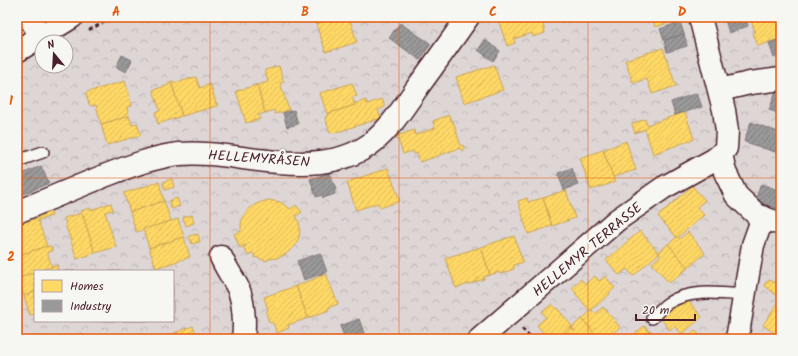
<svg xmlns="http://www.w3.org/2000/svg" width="798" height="356" viewBox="0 0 798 356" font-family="Kalam,sans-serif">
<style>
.forest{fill:url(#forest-crowns);stroke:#947a80;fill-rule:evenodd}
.homes{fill:url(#homes-hatch);stroke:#c9a154}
.industry{fill:url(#industry-hatch);stroke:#817478}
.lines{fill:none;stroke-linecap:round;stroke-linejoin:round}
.lane-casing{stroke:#4a1f2b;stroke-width:14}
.street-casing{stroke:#4a1f2b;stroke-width:25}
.secondary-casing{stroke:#4a1f2b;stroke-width:25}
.path{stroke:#4a1f2b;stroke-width:2.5;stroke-dasharray:4 3;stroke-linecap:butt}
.lane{stroke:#f6f6f2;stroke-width:11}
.street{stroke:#f6f6f2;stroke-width:22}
.secondary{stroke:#f6f6f2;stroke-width:22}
.grid{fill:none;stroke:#e8590c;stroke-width:1;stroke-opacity:0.55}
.labels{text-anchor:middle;stroke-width:4;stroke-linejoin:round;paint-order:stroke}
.street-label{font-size:14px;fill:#4a1f2b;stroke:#f6f6f2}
.neatline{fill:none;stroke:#e8590c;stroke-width:1.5}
.grid-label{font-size:13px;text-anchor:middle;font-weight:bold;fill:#e8590c}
</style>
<defs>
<pattern id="forest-crowns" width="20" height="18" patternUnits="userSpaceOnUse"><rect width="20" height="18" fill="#ddd6d5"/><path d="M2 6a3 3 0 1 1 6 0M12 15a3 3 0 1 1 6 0" fill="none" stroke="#bfb7b7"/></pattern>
<pattern id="homes-hatch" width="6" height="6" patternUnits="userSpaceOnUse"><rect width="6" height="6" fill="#ffd966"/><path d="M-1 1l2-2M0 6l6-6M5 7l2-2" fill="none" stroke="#dcba59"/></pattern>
<pattern id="industry-hatch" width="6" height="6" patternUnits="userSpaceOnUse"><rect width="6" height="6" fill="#999"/><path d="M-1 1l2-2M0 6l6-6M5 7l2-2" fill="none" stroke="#7f7c7d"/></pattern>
</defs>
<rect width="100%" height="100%" fill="#f6f6f2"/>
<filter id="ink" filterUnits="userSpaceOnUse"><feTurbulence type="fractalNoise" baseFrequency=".025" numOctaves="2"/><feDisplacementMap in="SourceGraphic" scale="8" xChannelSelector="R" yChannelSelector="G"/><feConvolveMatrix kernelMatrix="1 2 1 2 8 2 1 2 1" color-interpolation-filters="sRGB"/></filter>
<g filter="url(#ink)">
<path class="forest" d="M17 17H781V339H17ZM42 42H66V66H42ZM35 271H173V321H35Z"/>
<g class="homes">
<polygon points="314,17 337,17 316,24"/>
<polygon points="337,17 349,17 357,42 326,52 316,24"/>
<polygon points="497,17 544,17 546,23 543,24 545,33 533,37 532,33 514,39 515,43 507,46"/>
<polygon points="652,17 679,17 679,20 655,27"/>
<polygon points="760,17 781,17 781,38 758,46 753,33 755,32 751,20"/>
<polygon points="663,48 676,86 652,94 647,79 633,83 625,60"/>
<polygon points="494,65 503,90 464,103 456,77"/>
<polygon points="279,66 284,82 280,83 289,110 275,114 274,110 265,113 257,85 268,82 265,70"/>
<polygon points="196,77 200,88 210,84 217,106 182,116 171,82 174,81 175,83"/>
<polygon points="125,81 132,106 127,107 129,116 101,124 96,105 91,106 89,104 86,94 87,92"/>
<polygon points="171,82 182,116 158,124 155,112 160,111 153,90 169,85 169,83"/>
<polygon points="352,83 357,96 352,97 355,105 327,114 320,93"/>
<polygon points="257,85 265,113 258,115 260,119 246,123 236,91"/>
<polygon points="382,99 385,107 378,110 381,118 334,133 333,132 330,133 325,117 328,116 327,114 355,105 354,104 366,100 367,104"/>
<polygon points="685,112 694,139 653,154 645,129 635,133 632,124 645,119 647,125"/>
<polygon points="449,115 452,122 453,121 461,146 463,145 465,150 462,151 460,148 420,162 417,153 414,154 413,151 403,154 397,136 414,130 415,135 435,128 433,121"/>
<polygon points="129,116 132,125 137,123 141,135 107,145 101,124"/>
<polygon points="626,141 636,170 613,177 603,150"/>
<polygon points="603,150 615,182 591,190 580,158"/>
<polygon points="388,168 400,201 380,208 378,203 356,210 347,182"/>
<polygon points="172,179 174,187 165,190 163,182"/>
<polygon points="159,182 164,201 130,212 124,193"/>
<polygon points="692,186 705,200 697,207 704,215 677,238 658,216"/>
<polygon points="566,190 575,218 552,226 543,198"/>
<polygon points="177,198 180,206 171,209 169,201"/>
<polygon points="527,198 528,202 543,198 552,226 528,234 518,201"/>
<polygon points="268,200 280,202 291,209 296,205 302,212 296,216 299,222 300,230 299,238 295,246 286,254 277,258 268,259 267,261 254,257 255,255 252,253 249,256 243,248 246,246 245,245 240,248 234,234 241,231 241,224 243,217 249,209 256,204"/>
<polygon points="164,201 171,221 136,232 130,212"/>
<polygon points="111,203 113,210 105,212 116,247 95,253 81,211 90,208 91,210"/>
<polygon points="50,209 52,216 38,220 47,246 17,256 17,224 38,218 36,213"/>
<polygon points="82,213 95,253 77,259 65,224 66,223 64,218"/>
<polygon points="192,215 194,223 186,226 183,217"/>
<polygon points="178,219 184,237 149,248 143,229"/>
<polygon points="640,231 659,253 633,276 627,269 619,275 606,260"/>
<polygon points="688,232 705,253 688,268 668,244 677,237 677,238 678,237 680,239"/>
<polygon points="198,234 200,242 192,244 189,236"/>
<polygon points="514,236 523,262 514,265 514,269 500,274 499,272 490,275 481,247"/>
<polygon points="184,237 190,257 156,268 149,248"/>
<polygon points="668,244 688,268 669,283 652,263 660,256 659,252"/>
<polygon points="47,246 47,247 51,246 52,251 47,252 52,267 39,271 35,271 35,272 18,278 17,256"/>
<polygon points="481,247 490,275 483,277 484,279 456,288 445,258"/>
<polygon points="57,265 58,270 55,271 39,271"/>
<polygon points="35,272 35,292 24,296 18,278"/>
<polygon points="326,274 338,304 328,308 329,310 308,318 296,286"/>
<polygon points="781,274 781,299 770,290 764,285 769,279 775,283"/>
<polygon points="595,276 599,281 605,276 615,288 609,293 610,294 590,311 575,293 576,293 572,288 581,279 585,284"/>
<polygon points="296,286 308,318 288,325 289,328 277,333 273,323 269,322 266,313 268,310 264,297"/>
<polygon points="35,292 35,314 30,315 24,296"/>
<polygon points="687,299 702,317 682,334 674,326 670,330 661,319 661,316 665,312 663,310 673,302 677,307"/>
<polygon points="778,303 781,305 781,338 763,325"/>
<polygon points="552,304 556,309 557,308 572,326 557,339 548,339 537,325 546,317 542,312"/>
<polygon points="603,307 620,327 610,336 613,339 599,339 582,319 592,310 595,314"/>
<polygon points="582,319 599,339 568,339 567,338 568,336 565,332 571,327 574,331 575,331 572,327"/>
<polygon points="193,326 198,339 179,339 177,332"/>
<polygon points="644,326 649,332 650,330 657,339 638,339 634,335"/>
<polygon points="695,330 702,339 677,339 683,333 687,337"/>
<polygon points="177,332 179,339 157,339"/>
<polygon points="82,333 84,339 65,339"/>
</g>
<g class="industry">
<polygon points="724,17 743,17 726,23"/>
<polygon points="743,17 745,17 748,26 729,33 726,23"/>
<polygon points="680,22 684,34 664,40 660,29"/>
<polygon points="400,23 431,44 420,60 389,38"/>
<polygon points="684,34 687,46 667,52 664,40"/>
<polygon points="781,39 781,55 774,58 769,43"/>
<polygon points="485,40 500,51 493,61 478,50"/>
<polygon points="122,55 132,60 126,72 116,67"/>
<polygon points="776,91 781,93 781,114 769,110"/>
<polygon points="697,93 702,107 675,115 671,102"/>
<polygon points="294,110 298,124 287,127 283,113"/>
<polygon points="751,122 781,133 781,154 745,142 744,141"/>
<polygon points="41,166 49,183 17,197 17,176"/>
<polygon points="572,168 578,185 564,190 558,173"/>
<polygon points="330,173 336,190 334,191 335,194 323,198 322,195 316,197 310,179"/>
<polygon points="761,184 781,191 781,210 755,201"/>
<polygon points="320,253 327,272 304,280 297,261"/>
<polygon points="359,319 364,333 348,339 345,339 340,326"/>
</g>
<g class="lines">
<g class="lane-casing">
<g id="lane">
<polyline points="17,161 43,152"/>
<path d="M652 318C657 313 662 307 668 303 689 289 720 293 744 295"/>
</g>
</g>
<g class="street-casing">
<g id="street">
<polyline points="29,17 41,36"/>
<polyline points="700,17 724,110 727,131 726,148 721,154 725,172 736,195 758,216 781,224"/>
<polyline points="720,90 750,83 781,79"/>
<path d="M17 212C46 200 75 188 104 176 128 167 153 157 179 154 212 151 245 160 278 162 306 164 335 164 361 150 384 138 402 110 417 88 434 65 451 41 468 17"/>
<path d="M221 257C226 268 233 278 238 288 244 302 245 325 243 339"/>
<polyline points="480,339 617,220 663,188 715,159 721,154"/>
<polyline points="737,339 753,245 763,217"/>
</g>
</g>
<g class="secondary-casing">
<polyline id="secondary" points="17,51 72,17"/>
</g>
<g class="path">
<polyline points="89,30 114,17"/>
<polyline points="522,329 532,339"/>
</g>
<use href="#lane" class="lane"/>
<use href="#street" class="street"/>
<use href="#secondary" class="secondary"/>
</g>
</g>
<path class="grid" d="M210 17V339M399 17V339M588 17V339M17 178H781"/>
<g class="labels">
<g class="street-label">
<text transform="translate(259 158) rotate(4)" y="5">HELLEMYRÅSEN</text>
<text transform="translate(587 249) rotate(-40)" y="5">HELLEMYR TERRASSE</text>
</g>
</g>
<rect width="798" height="356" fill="none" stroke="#f6f6f2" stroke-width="44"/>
<rect x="34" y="270" width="140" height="52" fill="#f6f6f2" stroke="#b1a0a2"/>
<rect x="42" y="280" width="20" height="12" fill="#ffd966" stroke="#b1a0a2"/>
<text x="70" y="290" font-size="12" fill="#4a1f2b">Homes</text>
<rect x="42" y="300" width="20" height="12" fill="#999999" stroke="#b1a0a2"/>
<text x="70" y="310" font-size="12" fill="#4a1f2b">Industry</text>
<g transform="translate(54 54) rotate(342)"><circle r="19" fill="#f6f6f2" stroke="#b1a0a2"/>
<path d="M0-3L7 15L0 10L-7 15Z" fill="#4a1f2b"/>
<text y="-6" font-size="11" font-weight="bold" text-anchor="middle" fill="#4a1f2b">N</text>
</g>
<path d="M636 314v6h59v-6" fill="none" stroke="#4a1f2b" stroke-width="2"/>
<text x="642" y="314" font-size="12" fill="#4a1f2b" stroke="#f6f6f2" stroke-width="3" paint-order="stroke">20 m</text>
<rect x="22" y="22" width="754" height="312" class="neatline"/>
<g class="grid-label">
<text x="116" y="16">A</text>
<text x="305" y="16">B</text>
<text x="493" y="16">C</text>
<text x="682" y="16">D</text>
<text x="11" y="105">1</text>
<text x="11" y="261">2</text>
</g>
</svg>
